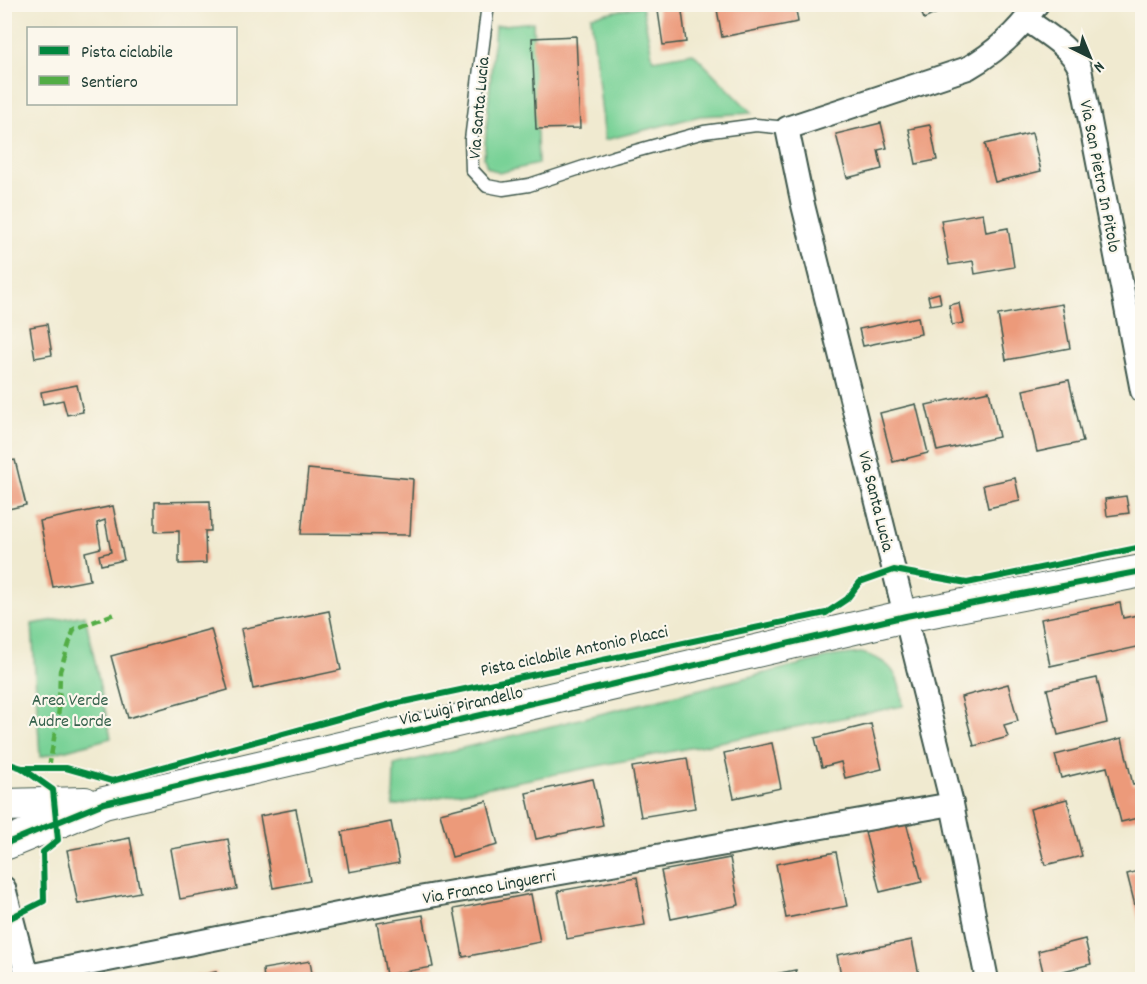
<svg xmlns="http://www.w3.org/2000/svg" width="1147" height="984" viewBox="0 0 1147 984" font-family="Dekko,sans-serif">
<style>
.green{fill:#79d297;stroke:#4c8866;stroke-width:1.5}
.building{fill:#ec9a7a}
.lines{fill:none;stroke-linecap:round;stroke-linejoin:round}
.lane-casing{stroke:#3e574b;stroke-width:15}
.street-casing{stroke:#3e574b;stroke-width:26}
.secondary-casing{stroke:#3e574b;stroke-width:34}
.lane{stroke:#fff;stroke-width:12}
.street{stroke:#fff;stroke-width:22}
.secondary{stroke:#fff;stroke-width:32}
.quiet{stroke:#52ad45;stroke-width:4.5;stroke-dasharray:9 4.5;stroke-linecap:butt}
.cycleway-casing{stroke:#fbf7ec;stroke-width:10}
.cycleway{stroke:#00873e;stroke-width:6}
.labels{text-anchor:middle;stroke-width:4.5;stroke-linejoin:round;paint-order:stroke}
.street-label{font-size:18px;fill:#1f3d34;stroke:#fbf7ec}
.park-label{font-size:18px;fill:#36624d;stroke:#fbf7ec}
</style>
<rect width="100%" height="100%" fill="#fbf7ec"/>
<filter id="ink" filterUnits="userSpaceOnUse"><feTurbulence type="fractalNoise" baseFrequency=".0167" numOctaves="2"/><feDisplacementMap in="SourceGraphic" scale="12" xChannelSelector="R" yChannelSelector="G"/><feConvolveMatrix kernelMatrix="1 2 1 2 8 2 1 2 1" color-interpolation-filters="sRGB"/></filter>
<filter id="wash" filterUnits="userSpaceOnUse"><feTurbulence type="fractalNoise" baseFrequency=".008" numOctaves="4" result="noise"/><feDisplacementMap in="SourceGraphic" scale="24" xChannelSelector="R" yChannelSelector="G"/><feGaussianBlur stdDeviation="1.35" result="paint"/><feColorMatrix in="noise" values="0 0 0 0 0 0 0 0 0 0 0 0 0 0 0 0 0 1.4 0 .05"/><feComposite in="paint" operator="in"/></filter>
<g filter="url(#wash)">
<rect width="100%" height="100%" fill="#f0ead0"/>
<g class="green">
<polygon points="642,6 653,60 693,53 752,113 700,116 605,140 591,16"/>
<polygon points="533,22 538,164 499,173 487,167 484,158 495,26"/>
<polygon points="85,615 111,738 40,757 32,624"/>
<path d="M861 653C892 661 900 675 903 706L393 806 394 765 834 656Z"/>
</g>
<g id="blocks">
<g class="building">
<polygon points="657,4 681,4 686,42 663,45"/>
<polygon points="716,4 795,4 798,22 722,37"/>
<polygon points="918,4 957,4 924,19"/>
<polygon points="576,36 580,128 536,129 532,38"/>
<polygon points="881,123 887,148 878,150 882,169 847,178 836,134"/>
<polygon points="930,125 937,160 916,164 909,129"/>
<polygon points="1032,133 1041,171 995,182 985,144"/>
<polygon points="983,213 986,232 1008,228 1014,267 975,274 973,261 949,265 941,220"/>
<polygon points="939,293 941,303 930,305 928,296"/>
<polygon points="959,303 963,323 952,325 949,305"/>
<polygon points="1062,304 1070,348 1006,360 998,315"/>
<polygon points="918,317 921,334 863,346 859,329"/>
<polygon points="47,324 52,355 35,358 30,327"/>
<polygon points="1069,380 1083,442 1037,452 1023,390"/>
<polygon points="77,385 83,412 67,415 63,400 43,404 41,392"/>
<polygon points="989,391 999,437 937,451 926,405"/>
<polygon points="916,404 928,453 893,462 880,413"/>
<polygon points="15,460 26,505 4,510 4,462"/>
<polygon points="308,469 413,479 410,535 301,534"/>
<polygon points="1015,478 1020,501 988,508 983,485"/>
<polygon points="1126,496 1129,513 1107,516 1105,499"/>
<polygon points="210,501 211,531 205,531 206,563 179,564 179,531 155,532 155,502"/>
<polygon points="113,506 124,560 101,565 99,555 111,552 105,520 97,523 101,548 85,552 90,580 53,587 40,521"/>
<polygon points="1120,603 1123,618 1142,614 1142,646 1050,666 1041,619"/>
<polygon points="329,611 341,670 253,689 241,629"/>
<polygon points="211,629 228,690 128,718 111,656"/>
<polygon points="1097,678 1107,723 1058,735 1047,689"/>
<polygon points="1008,684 1018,721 1004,725 1008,737 974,746 961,697"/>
<polygon points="871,724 882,769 845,778 841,762 822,767 815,738"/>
<polygon points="1122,738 1133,785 1142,783 1142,817 1121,822 1107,767 1061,778 1055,755"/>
<polygon points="772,743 781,788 734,798 724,753"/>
<polygon points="687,758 695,808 641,817 632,767"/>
<polygon points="593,779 603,825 536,839 526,793"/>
<polygon points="1067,799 1082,856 1045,865 1030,809"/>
<polygon points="487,801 498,845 452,857 440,813"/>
<polygon points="296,809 310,881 273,888 260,816"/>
<polygon points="391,822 399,863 349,872 342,832"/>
<polygon points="906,822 922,882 880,892 865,832"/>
<polygon points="130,838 140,892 78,904 67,850"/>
<polygon points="228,839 237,889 180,899 171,849"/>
<polygon points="836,852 847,906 786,918 776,864"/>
<polygon points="730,858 739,905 671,919 661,871"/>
<polygon points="1142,870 1142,933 1127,874"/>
<polygon points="637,877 645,925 567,939 558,891"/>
<polygon points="531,894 540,942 463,957 454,909"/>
<polygon points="423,915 433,967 386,975 377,923"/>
<polygon points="1085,939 1091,964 1044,976 1038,951"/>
<polygon points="912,940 920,980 842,980 837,955"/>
<polygon points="310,961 313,980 264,980 263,969"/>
<polygon points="796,970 798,980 755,980 755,978"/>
<polygon points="216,972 217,980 186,980 186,978"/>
</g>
</g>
</g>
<g filter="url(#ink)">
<use href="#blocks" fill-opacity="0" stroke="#3e574b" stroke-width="1.5"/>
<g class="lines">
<g class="lane-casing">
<polyline id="lane" points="488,4 471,140 472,170 487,186 503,189 529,185 614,157 704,132 756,125 787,128"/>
</g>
<g class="street-casing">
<g id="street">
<path d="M1027 20C1046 34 1071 47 1080 69L1142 391"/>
<polyline points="4,888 28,980"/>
<polyline points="28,976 413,899 952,804"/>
<path d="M987 980 952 804 803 205 787 128 968 68C996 52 1019 31 1037 4"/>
</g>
</g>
<g class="secondary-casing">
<g id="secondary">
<polyline points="4,805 85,803"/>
<polyline points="7,843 104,803 906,616 1142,571"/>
</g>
</g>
<use href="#lane" class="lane"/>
<use href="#street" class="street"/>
<use href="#secondary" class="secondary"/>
<polyline class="quiet" points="49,768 59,709 60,671 74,629 117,613"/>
<g class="cycleway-casing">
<g id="cycleway">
<polyline points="4,762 22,768 66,768 112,781 389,705 826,613 847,599 860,582 894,570 967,583 1142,547"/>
<polyline points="7,843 104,803 906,616 1142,571"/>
<polyline points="4,921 44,901 43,852 58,840 53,790 22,768"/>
</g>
</g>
<use href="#cycleway" class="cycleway"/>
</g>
</g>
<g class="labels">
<g class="street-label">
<text transform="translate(478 108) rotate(-85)" y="6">Via Santa Lucia</text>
<text transform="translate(1101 176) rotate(79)" y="6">Via San Pietro In Pitolo</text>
<text transform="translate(877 501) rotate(76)" y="6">Via Santa Lucia</text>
<text transform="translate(574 650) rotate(-12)" y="6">Pista ciclabile Antonio Placci</text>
<text transform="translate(461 705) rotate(-13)" y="6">Via Luigi Pirandello</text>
<text transform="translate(489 886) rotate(-10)" y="6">Via Franco Linguerri</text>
</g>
<g class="park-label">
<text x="70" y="705">Area Verde<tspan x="70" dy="21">Audre Lorde</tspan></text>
</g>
</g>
<rect width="1147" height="984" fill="none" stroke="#fbf7ec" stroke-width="24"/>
<rect x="27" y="27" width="210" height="78" fill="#fbf7ec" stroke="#a3ada2" stroke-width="1.5"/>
<rect x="39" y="46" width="30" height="9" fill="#00873e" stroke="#a3ada2" stroke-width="1.5"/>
<text x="81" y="57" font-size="18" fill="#1f3d34">Pista ciclabile</text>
<rect x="39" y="76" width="30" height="9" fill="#52ad45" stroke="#a3ada2" stroke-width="1.5"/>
<text x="81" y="87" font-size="18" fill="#1f3d34">Sentiero</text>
<g transform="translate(1090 57) rotate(137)" stroke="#fbf7ec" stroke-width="4.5" paint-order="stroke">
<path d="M0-4.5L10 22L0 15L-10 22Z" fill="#1f3d34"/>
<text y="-9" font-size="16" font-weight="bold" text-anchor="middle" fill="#1f3d34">N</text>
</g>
</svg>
